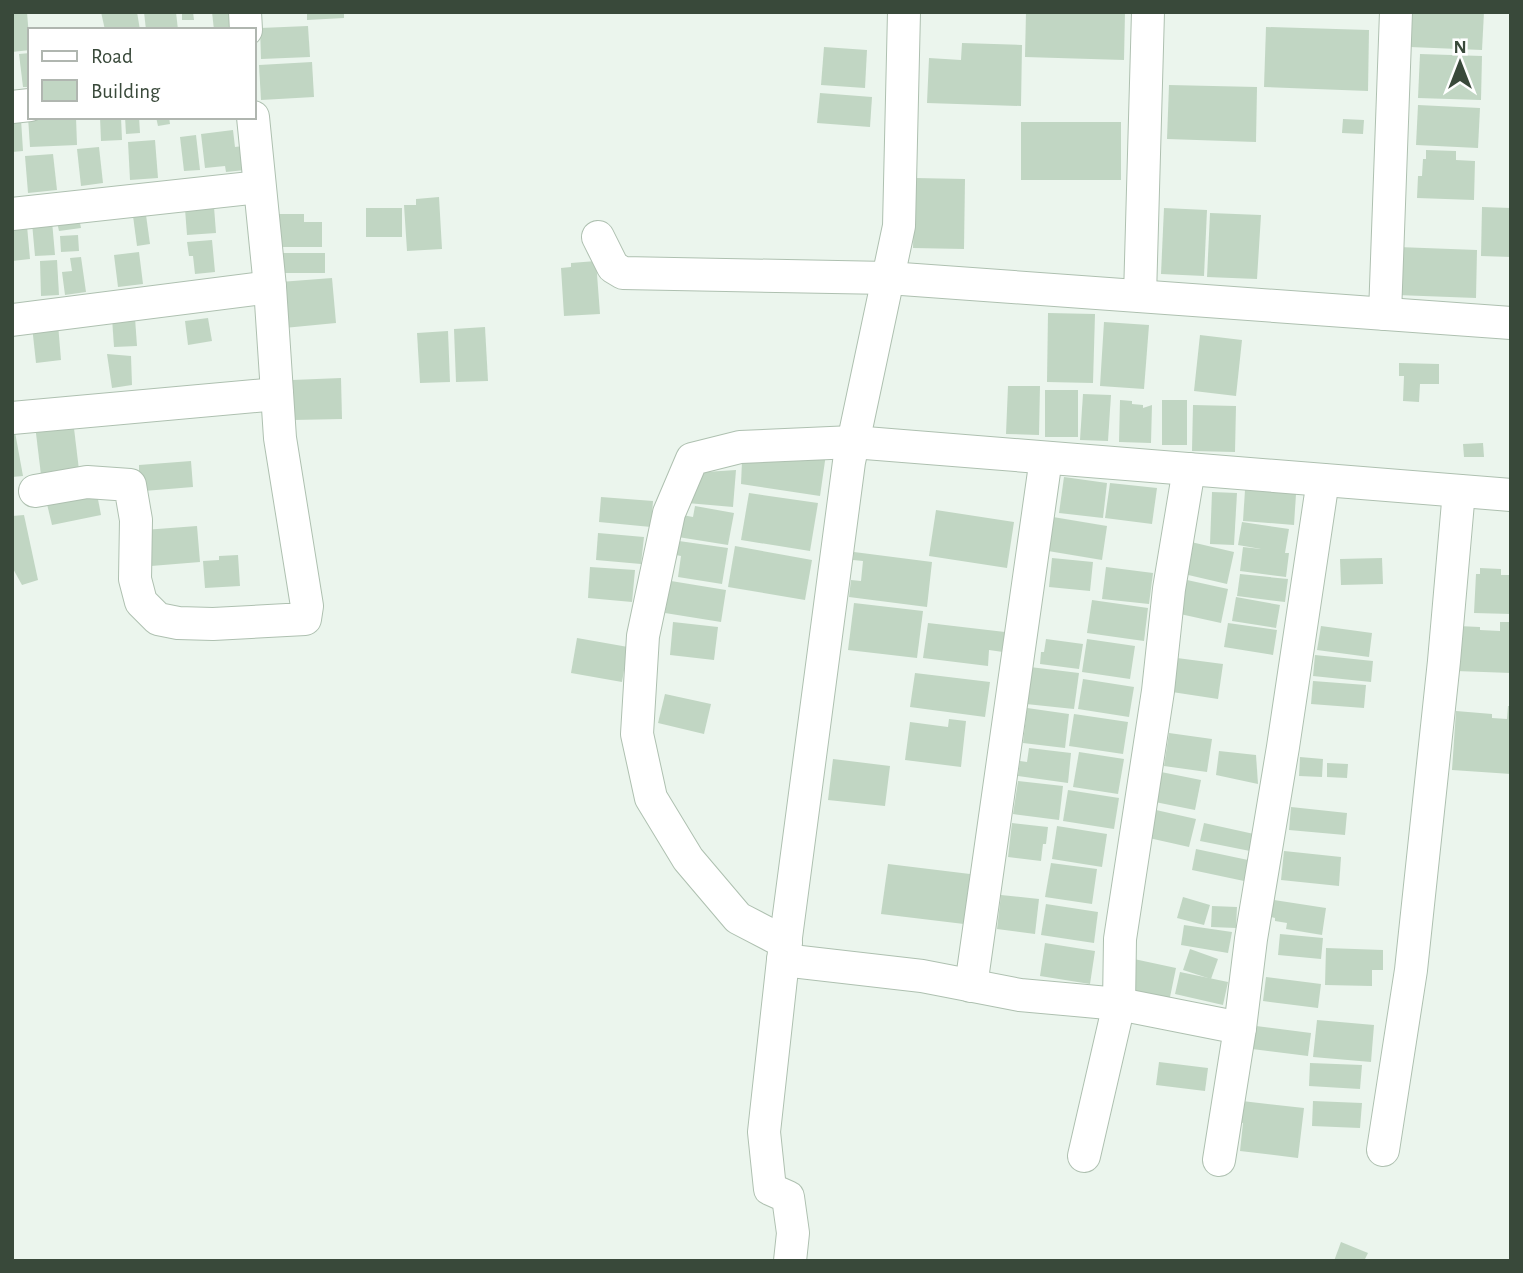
<svg xmlns="http://www.w3.org/2000/svg" width="1523" height="1273" viewBox="0 0 1523 1273" font-family="'Alegreya Sans',sans-serif">
<style>
.building{fill:#c1d6c3}
.lines{fill:none;stroke-linecap:round;stroke-linejoin:round}
.street-casing{stroke:#aec0b0;stroke-width:34}
.street{stroke:#fff;stroke-width:32}
</style>
<rect width="100%" height="100%" fill="#ebf5ed"/>
<g class="building">
<polygon points="12,12 27,12 30,50 12,52"/>
<polygon points="101,12 137,12 140,30 105,30"/>
<polygon points="144,12 176,12 178,30 146,30"/>
<polygon points="182,12 193,12 194,20 182,20"/>
<polygon points="212,12 229,12 231,30 214,30"/>
<polygon points="307,12 344,12 344,18 307,20"/>
<polygon points="1026,12 1125,12 1124,60 1025,57"/>
<polygon points="1411,12 1484,12 1482,50 1410,47"/>
<polygon points="308,26 310,57 261,59 260,28"/>
<polygon points="1266,27 1369,30 1368,91 1264,87"/>
<polygon points="962,43 1022,45 1021,106 927,103 929,58 961,60"/>
<polygon points="824,47 867,50 865,88 821,85"/>
<polygon points="30,53 30,87 23,87 19,54"/>
<polygon points="1420,54 1482,56 1481,100 1418,98"/>
<polygon points="312,62 314,97 261,100 259,65"/>
<polygon points="1169,85 1257,87 1256,142 1167,139"/>
<polygon points="820,93 872,97 870,127 817,123"/>
<polygon points="1418,105 1480,108 1478,148 1416,145"/>
<polygon points="28,117 76,117 77,145 30,147"/>
<polygon points="100,117 121,117 122,140 101,141"/>
<polygon points="125,117 139,117 140,133 126,134"/>
<polygon points="156,117 169,117 170,124 158,126"/>
<polygon points="12,119 21,119 23,151 12,152"/>
<polygon points="1343,119 1364,120 1363,134 1342,133"/>
<rect x="1021" y="122" width="100" height="58"/>
<polygon points="233,130 235,147 243,146 245,170 226,172 225,166 205,168 201,134"/>
<polygon points="196,135 200,170 184,171 180,137"/>
<polygon points="155,140 158,178 130,180 128,142"/>
<polygon points="99,147 103,183 81,186 77,149"/>
<polygon points="1426,150 1456,151 1456,160 1475,161 1474,200 1417,198 1418,176 1422,176 1423,159 1426,159"/>
<polygon points="53,154 57,190 28,193 25,156"/>
<polygon points="915,178 965,179 964,249 913,248"/>
<polygon points="439,197 442,249 407,251 404,205 416,205 416,199"/>
<polygon points="214,207 216,233 187,235 185,209"/>
<polygon points="1482,207 1511,208 1511,257 1481,256"/>
<rect x="366" y="208" width="36" height="29"/>
<polygon points="1164,208 1207,210 1204,276 1161,274"/>
<polygon points="1210,213 1261,215 1257,279 1207,277"/>
<polygon points="275,214 304,214 304,222 322,222 322,247 275,247"/>
<polygon points="146,215 150,244 137,246 133,216"/>
<polygon points="79,218 81,228 59,231 57,222"/>
<polygon points="52,221 55,255 35,256 32,223"/>
<polygon points="27,226 30,259 12,261 12,227"/>
<polygon points="78,235 79,251 61,252 60,236"/>
<polygon points="212,240 215,272 195,274 193,256 189,256 187,242"/>
<polygon points="1398,247 1477,250 1476,298 1397,295"/>
<polygon points="139,252 143,284 118,287 114,255"/>
<rect x="276" y="253" width="49" height="20"/>
<polygon points="81,257 86,292 65,295 62,272 72,271 70,258"/>
<polygon points="57,260 59,295 41,296 40,261"/>
<polygon points="596,261 600,314 564,316 561,268 571,267 571,263"/>
<polygon points="332,278 336,323 284,328 280,282"/>
<polygon points="1048,313 1095,314 1093,383 1047,382"/>
<polygon points="112,318 135,318 137,346 114,347"/>
<polygon points="208,318 212,341 188,345 185,321"/>
<polygon points="1104,322 1149,325 1144,389 1100,386"/>
<polygon points="58,324 61,360 36,363 32,326"/>
<polygon points="485,327 488,381 456,382 454,329"/>
<polygon points="448,331 450,382 420,383 417,333"/>
<polygon points="1200,335 1242,340 1236,396 1194,391"/>
<polygon points="107,354 131,356 132,385 112,388"/>
<polygon points="1399,363 1439,364 1439,384 1420,384 1419,402 1403,401 1404,376 1399,376"/>
<polygon points="341,378 342,419 293,420 292,380"/>
<polygon points="1008,386 1040,386 1039,435 1006,434"/>
<rect x="1045" y="390" width="33" height="47"/>
<polygon points="1083,394 1111,395 1108,441 1080,440"/>
<polygon points="1120,400 1132,401 1132,404 1143,405 1143,408 1152,405 1151,443 1119,442"/>
<rect x="1162" y="400" width="25" height="45"/>
<polygon points="1193,405 1236,406 1235,452 1192,451"/>
<polygon points="73,420 79,470 41,475 35,425"/>
<polygon points="15,432 23,476 12,477 12,433"/>
<polygon points="1483,443 1484,457 1464,457 1463,444"/>
<polygon points="826,454 820,496 741,484 742,461"/>
<polygon points="191,461 193,487 144,491 144,477 139,477 139,465"/>
<polygon points="736,470 733,507 687,503 690,473"/>
<polygon points="1064,477 1107,483 1103,518 1059,513"/>
<polygon points="1110,483 1157,488 1152,524 1105,518"/>
<polygon points="1245,490 1296,494 1294,525 1243,521"/>
<polygon points="1212,492 1237,493 1234,545 1210,544"/>
<polygon points="749,493 818,503 810,551 741,540"/>
<polygon points="97,494 101,515 52,525 47,504"/>
<polygon points="601,497 653,501 651,527 599,522"/>
<polygon points="695,506 734,513 728,545 678,537 682,515 693,517"/>
<polygon points="936,510 1014,522 1007,568 929,556"/>
<polygon points="24,515 38,580 22,585 12,567 12,516"/>
<polygon points="1053,517 1107,526 1102,560 1048,551"/>
<polygon points="1242,522 1289,529 1285,553 1289,553 1286,577 1240,571 1243,547 1261,549 1238,545"/>
<polygon points="197,526 200,562 151,566 149,540 144,530"/>
<polygon points="598,533 644,537 641,564 596,560"/>
<polygon points="679,541 728,548 722,584 678,577 681,556 676,555"/>
<polygon points="1191,542 1234,552 1227,584 1184,574"/>
<polygon points="735,546 812,560 805,600 728,587"/>
<polygon points="854,552 932,562 927,607 849,597 851,580 861,581 863,561 853,560"/>
<polygon points="238,555 240,586 205,588 203,561 219,560 219,556"/>
<polygon points="1052,558 1093,562 1090,591 1049,587"/>
<polygon points="1382,558 1383,584 1341,585 1340,559"/>
<polygon points="590,567 635,570 632,602 588,598"/>
<polygon points="1106,567 1153,573 1149,604 1102,599"/>
<polygon points="1480,568 1501,569 1501,575 1511,575 1511,614 1474,613 1476,574 1480,574"/>
<polygon points="1240,574 1288,579 1285,602 1237,596"/>
<polygon points="1187,580 1228,589 1221,623 1180,614"/>
<polygon points="671,581 726,590 721,622 665,613"/>
<polygon points="1236,597 1280,605 1276,628 1232,621"/>
<polygon points="1092,600 1148,608 1144,641 1087,633"/>
<polygon points="854,603 923,611 917,658 848,650"/>
<polygon points="673,622 718,627 714,660 670,655"/>
<polygon points="1500,622 1511,622 1511,673 1456,671 1458,626 1480,627 1480,630 1500,631"/>
<polygon points="928,623 1005,632 1003,652 989,650 988,666 923,658"/>
<polygon points="1228,623 1277,630 1273,655 1224,647"/>
<polygon points="1321,626 1372,633 1369,657 1317,650"/>
<polygon points="577,638 628,647 622,682 571,673"/>
<polygon points="1046,639 1083,644 1079,669 1040,664 1041,652 1044,652"/>
<polygon points="1087,639 1135,646 1130,679 1082,672"/>
<polygon points="1315,655 1373,661 1371,682 1313,676"/>
<polygon points="1177,658 1223,664 1218,699 1172,692"/>
<polygon points="1030,667 1079,673 1074,709 1026,704"/>
<polygon points="915,673 990,682 985,717 910,707"/>
<polygon points="1083,679 1134,687 1129,717 1078,709"/>
<polygon points="1313,681 1366,685 1364,708 1311,704"/>
<polygon points="665,694 711,704 704,734 658,723"/>
<polygon points="1508,706 1511,706 1511,774 1452,770 1456,711 1492,714 1492,718 1507,719"/>
<polygon points="1027,708 1069,714 1065,748 1023,743"/>
<polygon points="1074,714 1128,722 1123,754 1069,746"/>
<polygon points="949,719 966,721 961,767 905,760 910,722 948,727"/>
<polygon points="1169,733 1212,739 1207,772 1164,766"/>
<polygon points="1029,748 1071,753 1068,783 1018,776 1020,761 1027,762"/>
<polygon points="1219,751 1256,755 1258,784 1216,775"/>
<polygon points="1079,752 1124,759 1118,794 1073,787"/>
<polygon points="1300,757 1323,759 1322,777 1299,776"/>
<polygon points="833,759 890,766 885,806 828,800"/>
<polygon points="1327,763 1348,764 1347,778 1327,777"/>
<polygon points="1156,771 1201,780 1195,810 1150,801"/>
<polygon points="1018,781 1063,786 1059,820 1013,814"/>
<polygon points="1068,790 1119,798 1114,829 1063,821"/>
<polygon points="1291,807 1347,813 1345,835 1289,830"/>
<polygon points="1156,810 1196,819 1189,847 1149,838"/>
<polygon points="1012,823 1048,827 1046,844 1043,844 1041,861 1008,857"/>
<polygon points="1204,823 1254,834 1250,851 1200,841"/>
<polygon points="1057,826 1107,834 1102,867 1052,859"/>
<polygon points="1196,849 1248,860 1244,881 1192,870"/>
<polygon points="1284,851 1341,857 1339,886 1281,880"/>
<polygon points="1051,863 1097,869 1092,904 1045,897"/>
<polygon points="888,864 970,874 964,924 881,914"/>
<polygon points="1001,895 1039,899 1035,934 997,929"/>
<polygon points="1183,897 1210,905 1204,925 1177,918"/>
<polygon points="1274,900 1326,908 1322,935 1286,929 1287,923 1275,921 1275,918 1271,917"/>
<polygon points="1046,904 1098,912 1094,943 1041,935"/>
<polygon points="1212,906 1237,907 1236,928 1211,927"/>
<polygon points="1184,925 1232,932 1228,953 1181,945"/>
<polygon points="1280,934 1323,938 1321,959 1278,955"/>
<polygon points="1045,943 1095,951 1090,984 1040,976"/>
<polygon points="1326,948 1383,950 1383,970 1372,970 1372,986 1325,985"/>
<polygon points="1190,949 1218,959 1211,979 1183,970"/>
<polygon points="1134,959 1176,968 1169,1002 1127,993"/>
<polygon points="1180,972 1228,982 1223,1005 1175,994"/>
<polygon points="1266,977 1321,984 1318,1008 1263,1001"/>
<polygon points="1317,1020 1374,1025 1371,1062 1313,1057"/>
<polygon points="1256,1026 1311,1033 1308,1056 1252,1049"/>
<polygon points="1159,1062 1208,1068 1205,1091 1156,1085"/>
<polygon points="1310,1063 1362,1065 1360,1089 1309,1086"/>
<polygon points="1242,1101 1304,1108 1298,1158 1240,1151 1243,1123 1239,1122"/>
<polygon points="1313,1101 1362,1103 1360,1128 1312,1126"/>
<polygon points="1341,1242 1368,1253 1364,1261 1334,1261"/>
</g>
<g class="lines">
<g class="street-casing">
<g id="street">
<polyline points="245,12 246,30"/>
<polyline points="12,107 30,105"/>
<polyline points="12,214 259,187"/>
<polyline points="598,237 613,267 623,273 888,278 1511,323"/>
<polyline points="1140,296 1148,12"/>
<polyline points="1385,314 1396,12"/>
<polyline points="12,320 270,287"/>
<polyline points="12,418 277,394"/>
<polyline points="35,491 87,482 130,485 136,520 135,579 141,602 158,619 178,623 213,624 305,619 307,606 280,438 270,287 253,117"/>
<polyline points="786,943 738,918 688,859 651,798 637,734 643,636 669,513 692,459 740,447 853,442 1511,495"/>
<polyline points="783,960 922,976 1020,995 1119,1004 1240,1028"/>
<polyline points="971,986 1046,458"/>
<polyline points="1383,1150 1411,970 1444,661 1459,491"/>
<polyline points="1084,1156 1119,1004 1120,939 1158,691 1169,589 1189,469"/>
<polyline points="1219,1160 1240,1028 1251,939 1283,747 1323,480"/>
<polyline points="790,1261 793,1233 788,1197 770,1189 764,1132 783,960 849,462 899,226 904,12"/>
</g>
</g>
<use href="#street" class="street"/>
</g>
<rect width="1523" height="1273" fill="none" stroke="#39493a" stroke-width="28"/>
<rect x="28" y="28" width="228" height="91" fill="#ffffff" stroke="#b0b6b0" stroke-width="2"/>
<rect x="42" y="51" width="35" height="10" fill="#ffffff" stroke="#b0b6b0" stroke-width="2"/>
<text x="91" y="63" font-size="21" fill="#39493a">Road</text>
<rect x="42" y="80" width="35" height="21" fill="#c1d6c3" stroke="#b0b6b0" stroke-width="2"/>
<text x="91" y="98" font-size="21" fill="#39493a">Building</text>
<g transform="translate(1460 63)" stroke="#ffffff" stroke-width="5" paint-order="stroke">
<path d="M0-5L12 26L0 18L-12 26Z" fill="#39493a"/>
<text y="-10" font-size="19" font-weight="bold" text-anchor="middle" fill="#39493a">N</text>
</g>
</svg>
